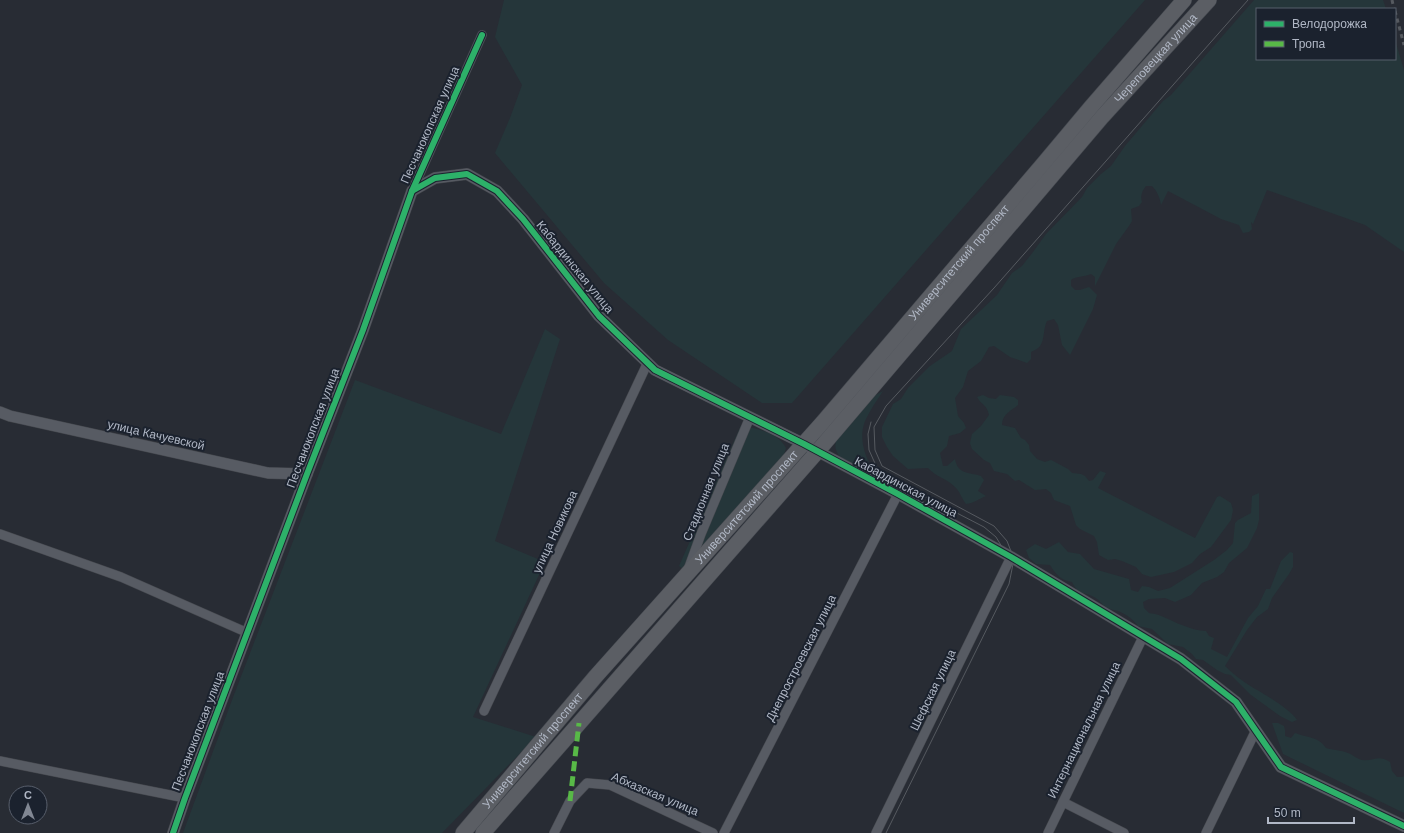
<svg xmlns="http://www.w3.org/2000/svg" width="1404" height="833" viewBox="0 0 1404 833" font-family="Helvetica,sans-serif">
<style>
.green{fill:#25363a}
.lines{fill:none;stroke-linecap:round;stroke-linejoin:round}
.minor-casing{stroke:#44474d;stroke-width:10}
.tertiary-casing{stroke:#44474d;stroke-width:12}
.trunk-casing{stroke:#44484f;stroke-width:16}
.minor{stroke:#575b63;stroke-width:9}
.tertiary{stroke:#575b63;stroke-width:11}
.trunk{stroke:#5b5e64;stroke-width:15}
.tram{stroke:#565a60;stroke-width:1}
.rail{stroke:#565a60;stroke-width:3;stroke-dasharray:4 4;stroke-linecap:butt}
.quiet{stroke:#58b947;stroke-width:5;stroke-dasharray:10 5;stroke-linecap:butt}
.cycleway-casing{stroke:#1b222e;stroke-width:8}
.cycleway{stroke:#2db169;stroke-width:6}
.labels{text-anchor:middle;stroke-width:4;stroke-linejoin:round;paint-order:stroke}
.street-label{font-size:12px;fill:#b1b8c6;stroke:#1b222e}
</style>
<rect width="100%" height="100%" fill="#282c34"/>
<g class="green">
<polygon points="504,0 1145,0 792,403 762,403 668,340 604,283 495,153 510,118 522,85 495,37"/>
<path d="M1254 0H1383L1386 9H1257V59H1395V40L1404 70V252L1365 225 1267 190 1253 224 1251 222 1252 229 1249 232 1243 233 1239 225 1221 219 1168 191 1161 205C1160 198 1157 191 1152 186H1146C1142 191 1140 196 1142 202L1139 206 1131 209 1132 221 1129 226 1116 244 1095 286V277L1091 274C1084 277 1076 276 1071 280V286L1075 290H1080L1089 287 1097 295 1093 309 1070 355 1062 345 1058 325 1054 319 1047 321C1043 329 1045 339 1040 346 1038 349 1033 351 1031 352V359L1027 363 1010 357 994 346 989 347 981 361 968 371 963 387 955 398 958 416 964 423 966 428 960 433 949 436 947 446 940 453 943 466H947L955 459C958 475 969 472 981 476L984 480 978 491 986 496C978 499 975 503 966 504 962 499 960 492 956 488 948 479 936 477 928 468L908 469 893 456 887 447 882 437V427L893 404 901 399 908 388 930 366 952 351 961 329 997 295 1012 273 1022 266 1033 252 1046 234 1082 197 1087 188 1101 174 1111 166 1125 146 1163 101 1171 95Z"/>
<polygon points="545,329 560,339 495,541 545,562 473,717 536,737 442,833 183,833 232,700 355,380 501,434"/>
<path d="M883 391C877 400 870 410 865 421 857 442 868 463 879 480L841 458C835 451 834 446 837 437L874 396Z"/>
<path d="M983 395 989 398 996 399 1000 395 1014 397 1018 400V405C1011 411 1002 414 1002 425L1015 428 1021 438 1025 440 1029 445 1030 451 1037 459 1045 462 1051 460 1055 462 1068 469 1072 473 1081 474 1085 476 1089 481 1093 480 1100 471 1106 473 1098 488 1195 538 1217 497 1220 496 1231 503 1233 510 1231 520 1211 547 1200 554 1192 563 1174 572 1151 577 1142 574 1136 567 1122 561 1115 559 1108 560 1099 555 1097 542 1094 536 1080 529 1076 525 1070 506 1054 500 1051 493 1046 489 1035 490 1019 480 1015 481 1007 474 994 471 990 463 984 460 972 449 970 443 972 434 981 426 989 415C987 404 981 405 977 397Z"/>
<path d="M741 425C756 429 778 432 786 448L782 460 684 570 679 566Z"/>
<path d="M1259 493V520L1257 528 1247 548 1229 563 1224 572 1217 577 1202 583 1191 595 1175 602 1165 598 1149 599 1143 602 1144 608 1149 613C1162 614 1170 621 1182 625 1190 628 1198 631 1206 631L1209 636 1214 638 1211 649 1227 657 1248 618 1258 606 1266 589H1270L1281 561 1290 552 1293 553V567L1289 574 1272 598 1268 609 1257 617 1247 630 1225 666C1233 674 1242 681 1252 687 1264 694 1290 709 1297 720L1292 722 1280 716 1251 695 1231 675 1225 674 1217 670 1203 660 1196 659 1192 654 1183 647 1168 644 1152 629 1138 626C1133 619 1126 614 1118 611 1114 610 1109 609 1106 607 1101 604 1099 599 1094 597 1083 591 1079 596 1072 582 1061 581 1055 573 1050 565L1036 564 1029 558 1026 550 1035 544 1046 549 1059 542 1068 552 1080 554 1094 569 1129 579 1131 590 1138 592 1142 586 1149 587 1158 591 1170 588 1214 560 1227 550 1233 543 1235 523 1238 520 1251 513 1252 496Z"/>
<path d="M1272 723H1278L1284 726 1285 730V736L1291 738 1295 733C1307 738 1318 736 1326 748 1333 750 1341 750 1348 753 1353 755 1357 759 1362 760 1374 762 1377 754 1390 762L1392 771 1397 777H1403L1404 776V813L1283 754Z"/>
</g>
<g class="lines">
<g class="minor-casing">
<g id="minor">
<polyline points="412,191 482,35"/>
<polyline points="0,534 121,577 248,633"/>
<polyline points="689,567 701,534 750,417"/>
<polyline points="484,711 648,362"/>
<polyline points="0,761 185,798"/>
<polyline points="1063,802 1124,833"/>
<polyline points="554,833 570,801 587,783 610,785 713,833"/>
<polyline points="724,833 898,494"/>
<polyline points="876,833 1011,557"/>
<polyline points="1048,833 1143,637"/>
<polyline points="1206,833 1256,730"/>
</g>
</g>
<g class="tertiary-casing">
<g id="tertiary">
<polyline points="0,412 10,416 268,473 307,474"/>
<polyline points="173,833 185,798 307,474 363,330 412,191 435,178 467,174 497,191 523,219 599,316 655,370 804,444 898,494 1011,557 1181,659 1236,702 1281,767 1404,826"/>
</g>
</g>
<g class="trunk-casing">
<g id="trunk">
<path id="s1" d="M463 833 596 676 823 422 1044 163 1091 107 1184 0"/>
<path id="s2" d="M483 833 817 452 1102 117 1209 0"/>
</g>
</g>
<use href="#minor" class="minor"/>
<use href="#tertiary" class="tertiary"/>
<use href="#trunk" class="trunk"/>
<g class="tram">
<polyline points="871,422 868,434 869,450 878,470 893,480 984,527 996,537 1008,557"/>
<polyline points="886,833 1009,584 1014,559 1007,541 994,526 882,466 875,450 874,427 886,406 994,288 1248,0"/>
</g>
<g class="rail">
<polyline points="1392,0 1394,9"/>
<polyline points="1395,11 1404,45"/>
</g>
<polyline class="quiet" points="570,801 579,723"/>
<g class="cycleway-casing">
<g id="cycleway">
<polyline points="412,191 435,178 467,174 497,191 523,219 599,316 655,370 804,444 898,494 1011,557 1181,659 1236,702 1281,767 1404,826"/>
<polyline points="173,833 185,798 307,474 363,330 412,191 482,35"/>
</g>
</g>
<use href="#cycleway" class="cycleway"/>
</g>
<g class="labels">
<g class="street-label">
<text dy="4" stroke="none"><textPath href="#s2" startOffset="1026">Череповецкая улица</textPath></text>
<text transform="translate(430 125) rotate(-66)" y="4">Песчанокопская улица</text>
<text dy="4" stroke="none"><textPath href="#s1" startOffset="756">Университетский проспект</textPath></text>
<text transform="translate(575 267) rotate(51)" y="4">Кабардинская улица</text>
<text transform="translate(313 428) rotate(-69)" y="4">Песчанокопская улица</text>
<text transform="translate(156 435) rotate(13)" y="4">улица Качуевской</text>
<text transform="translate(906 487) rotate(28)" y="4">Кабардинская улица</text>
<text transform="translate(706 492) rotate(-68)" y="4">Стадионная улица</text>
<text dy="4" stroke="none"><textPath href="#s1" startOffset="432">Университетский проспект</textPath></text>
<text transform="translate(555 532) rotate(-65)" y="4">улица Новикова</text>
<text transform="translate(801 658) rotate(-63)" y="4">Днепростроевская улица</text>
<text transform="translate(933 690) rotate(-64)" y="4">Шефская улица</text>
<text transform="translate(1084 730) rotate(-64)" y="4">Интернациональная улица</text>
<text transform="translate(198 731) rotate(-69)" y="4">Песчанокопская улица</text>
<text dy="4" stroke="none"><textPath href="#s1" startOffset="108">Университетский проспект</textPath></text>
<text transform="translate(655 794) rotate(23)" y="4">Абхазская улица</text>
</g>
</g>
<rect x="1256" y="8" width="140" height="52" fill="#1b222e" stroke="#575e6b"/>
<rect x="1264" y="21" width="20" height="6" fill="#2db169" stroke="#575e6b"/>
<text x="1292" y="28" font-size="12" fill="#b1b8c6">Велодорожка</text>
<rect x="1264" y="41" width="20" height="6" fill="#58b947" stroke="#575e6b"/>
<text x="1292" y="48" font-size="12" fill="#b1b8c6">Тропа</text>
<g transform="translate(28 805)"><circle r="19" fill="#1b222e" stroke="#575e6b"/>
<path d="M0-3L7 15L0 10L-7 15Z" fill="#818793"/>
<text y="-6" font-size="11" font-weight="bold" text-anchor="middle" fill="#b1b8c6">С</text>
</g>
<path d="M1268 817v6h86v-6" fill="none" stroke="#b1b8c6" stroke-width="2"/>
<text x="1274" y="817" font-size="12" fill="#b1b8c6" stroke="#1b222e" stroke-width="3" paint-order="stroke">50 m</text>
</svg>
